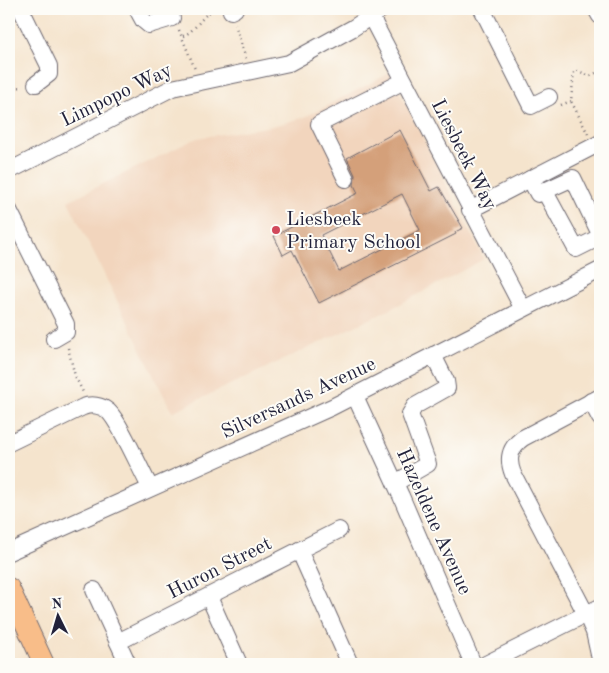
<svg xmlns="http://www.w3.org/2000/svg" width="609" height="673" viewBox="0 0 609 673" font-family="'Old Standard TT',serif">
<style>
.built{fill:#f2d5bd}
.building{fill:#d4a07a;fill-rule:evenodd}
.lines{fill:none;stroke-linecap:round;stroke-linejoin:round}
.minor-casing{stroke:#6c666e;stroke-width:18}
.major-casing{stroke:#6c666e;stroke-width:22}
.path{stroke:#6c666e;stroke-width:2.5;stroke-dasharray:1 4;stroke-linecap:butt}
.minor{stroke:#fff;stroke-width:16}
.major{stroke:#f8bd89;stroke-width:20}
.poi-dot{fill:#d1495b;stroke:#fdfcf7;stroke-width:2}
.labels{text-anchor:middle;stroke-width:4;stroke-linejoin:round;paint-order:stroke}
.street-label{font-size:20px;fill:#22223b;stroke:#fdfcf7}
.poi-label{font-size:20px;fill:#22223b;stroke:#fdfcf7;text-anchor:start}
</style>
<rect width="100%" height="100%" fill="#fdfcf7"/>
<filter id="ink" filterUnits="userSpaceOnUse"><feTurbulence type="fractalNoise" baseFrequency=".02" numOctaves="2"/><feDisplacementMap in="SourceGraphic" scale="10" xChannelSelector="R" yChannelSelector="G"/><feConvolveMatrix kernelMatrix="1 2 1 2 8 2 1 2 1" color-interpolation-filters="sRGB"/></filter>
<filter id="wash" filterUnits="userSpaceOnUse"><feTurbulence type="fractalNoise" baseFrequency=".0096" numOctaves="4" result="noise"/><feDisplacementMap in="SourceGraphic" scale="20" xChannelSelector="R" yChannelSelector="G"/><feGaussianBlur stdDeviation="1.12" result="paint"/><feColorMatrix in="noise" values="0 0 0 0 0 0 0 0 0 0 0 0 0 0 0 0 0 1.4 0 .05"/><feComposite in="paint" operator="in"/></filter>
<g filter="url(#wash)">
<rect width="100%" height="100%" fill="#f5e4cd"/>
<polygon class="built" points="390,73 484,259 385,312 172,412 68,201 197,138 273,126 305,117"/>
<g id="blocks">
<path class="building" d="M400 130 431 191 439 187 463 228 455 232 456 234 319 303 292 250 283 255 274 236 358 193 354 185 355 175 347 158ZM402 194 420 230 339 271 321 235Z"/>
</g>
</g>
<g filter="url(#ink)">
<use href="#blocks" fill-opacity="0" stroke="#6c666e" stroke-width="1"/>
<g class="lines">
<g class="minor-casing">
<g id="minor">
<polyline points="21,9 49,66 49,74 36,84"/>
<polyline points="137,9 143,20 149,25 172,18"/>
<polyline points="482,9 531,106 549,97"/>
<polyline points="596,9 600,16"/>
<polyline points="231,11 235,9"/>
<polyline points="371,17 523,309"/>
<polyline points="9,171 172,88 289,63 353,28 382,9"/>
<polyline points="346,179 319,124 404,81"/>
<polyline points="530,179 538,194 573,178 600,234"/>
<polyline points="544,190 576,249 600,237"/>
<polyline points="9,210 66,324 66,332 54,339"/>
<polyline points="470,210 600,143"/>
<polyline points="355,396 401,496 473,664"/>
<path d="M600 397 523 438C510 447 507 459 513 474L586 614 594 632 600 659"/>
<polyline points="591,401 600,418"/>
<path d="M9 443 83 407C91 404 101 405 108 411 120 422 141 471 150 487"/>
<polyline points="395,483 428,464 410,414 415,406 447,388 446,381 433,355"/>
<polyline points="299,550 350,664"/>
<polyline points="9,552 332,407 600,270"/>
<polyline points="94,590 128,664"/>
<polyline points="209,597 239,664"/>
<polyline points="118,642 339,530"/>
<polyline points="486,664 600,607"/>
</g>
</g>
<g class="major-casing">
<polyline id="major" points="9,588 44,664"/>
</g>
<g class="path">
<polyline points="235,24 246,59"/>
<polyline points="179,30 195,69"/>
<path d="M183 36C197 30 201 15 215 9"/>
<polyline points="598,72 600,77"/>
<polyline points="9,88 22,87"/>
<polyline points="561,105 571,101"/>
<polyline points="588,134 571,101 574,72 576,70 590,76 600,71"/>
<polyline points="68,348 75,376 83,392"/>
</g>
<use href="#minor" class="minor"/>
<use href="#major" class="major"/>
</g>
</g>
<circle class="poi-dot" cx="276" cy="230" r="5"/>
<g class="labels">
<g class="street-label">
<text transform="translate(116 94) rotate(-26)" y="7">Limpopo Way</text>
<text transform="translate(465 154) rotate(63)" y="7">Liesbeek Way</text>
<text transform="translate(298 397) rotate(-25)" y="7">Silversands Avenue</text>
<text transform="translate(435 521) rotate(66)" y="7">Hazeldene Avenue</text>
<text transform="translate(219 567) rotate(-27)" y="7">Huron Street</text>
</g>
<g class="poi-label">
<text x="286" y="225">Liesbeek<tspan x="286" dy="23">Primary School</tspan></text>
</g>
</g>
<rect width="609" height="673" fill="none" stroke="#fdfcf7" stroke-width="30"/>
<g transform="translate(58 616) rotate(355)" stroke="#fdfcf7" stroke-width="4" paint-order="stroke">
<path d="M0-4L9 19L0 12L-9 19Z" fill="#22223b"/>
<text y="-8" font-size="14" font-weight="bold" text-anchor="middle" fill="#22223b">N</text>
</g>
</svg>
